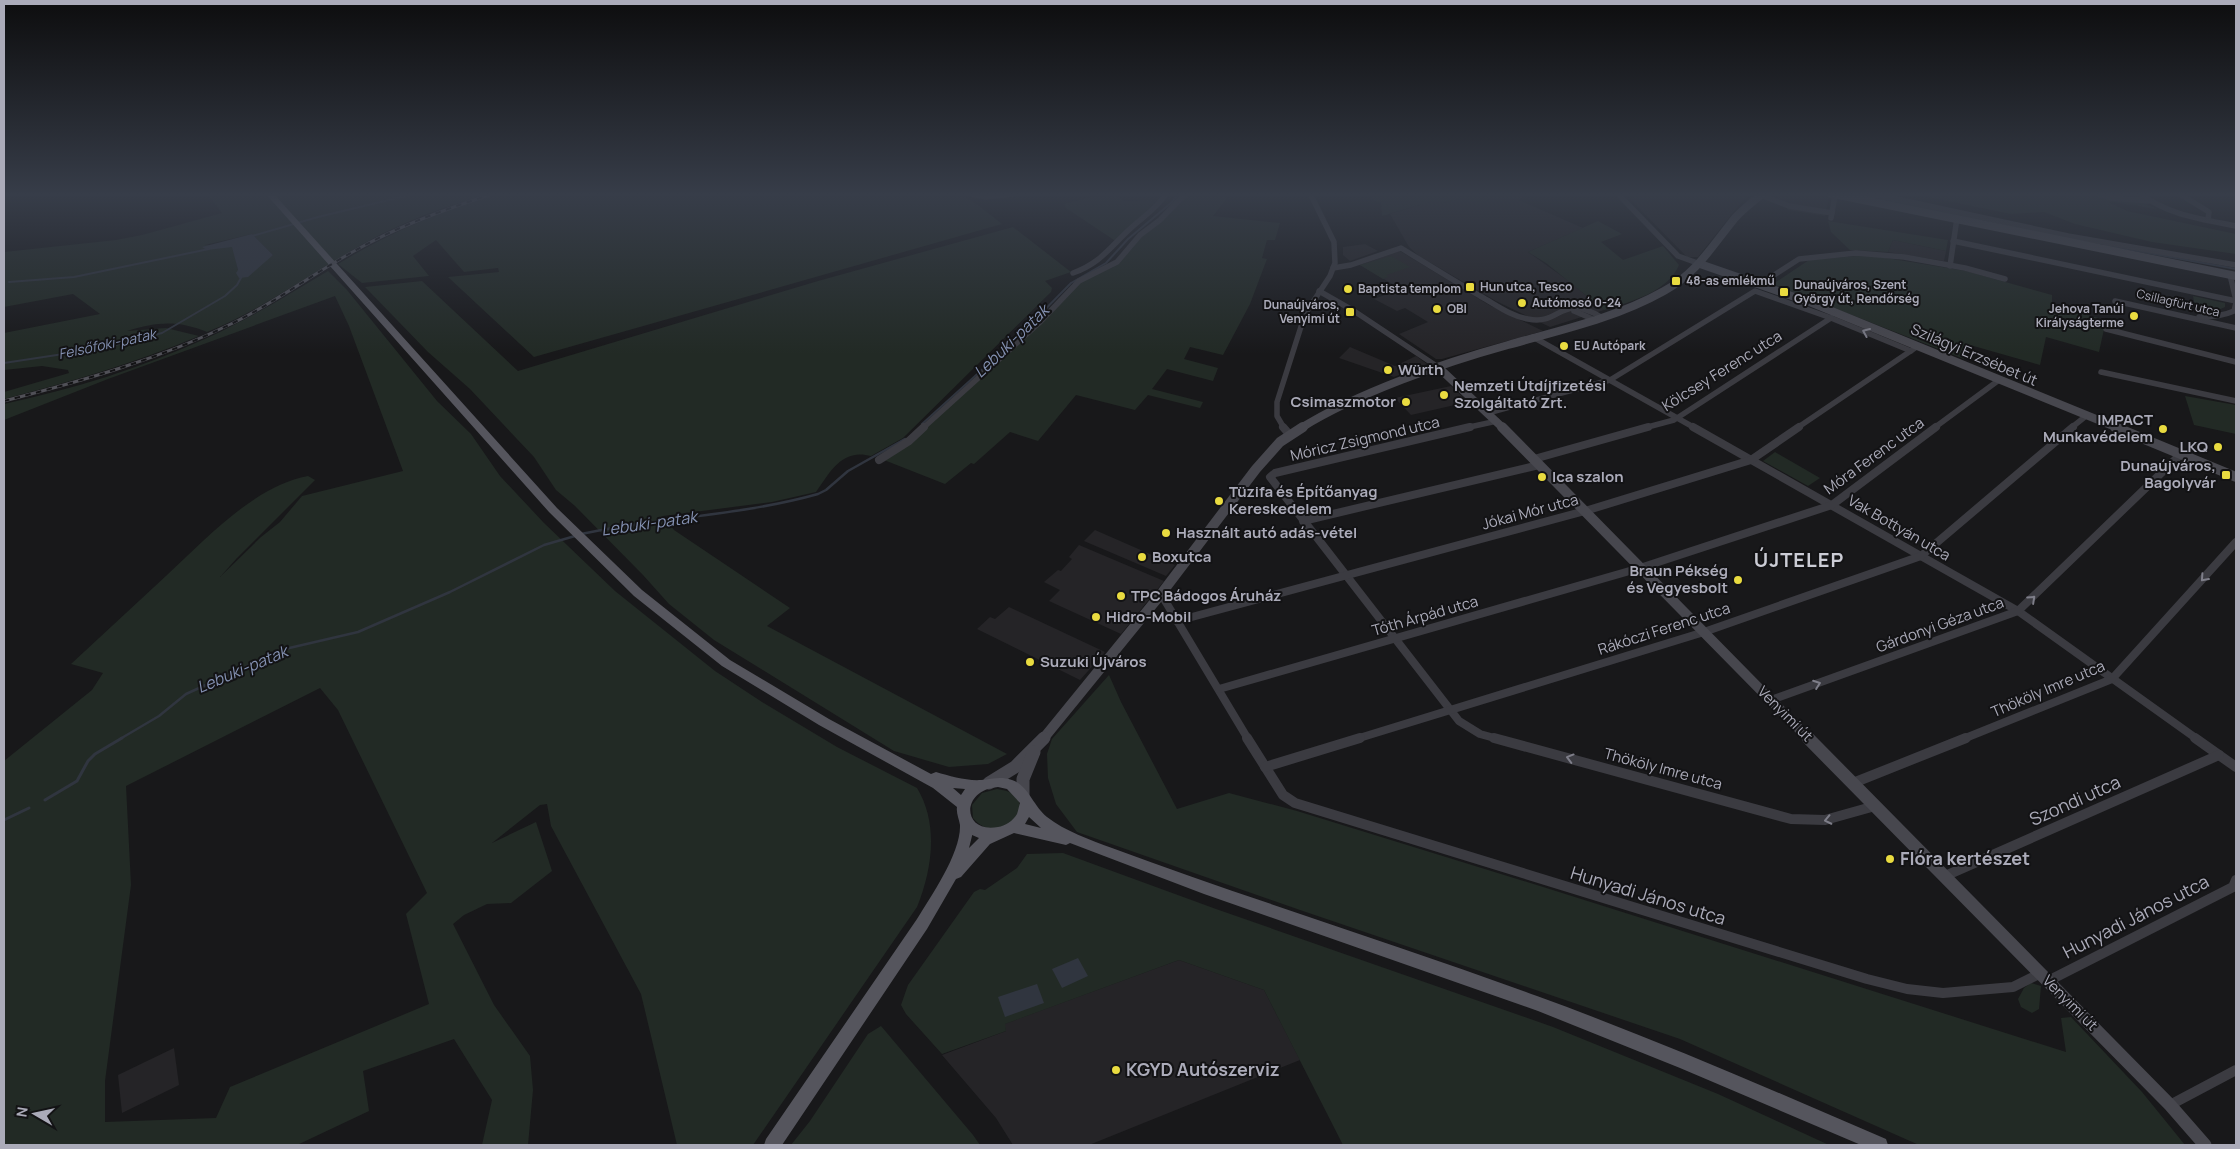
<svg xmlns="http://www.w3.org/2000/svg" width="2240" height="1149" viewBox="0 0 2240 1149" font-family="Manrope,sans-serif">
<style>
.built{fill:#252427}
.green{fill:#222a25;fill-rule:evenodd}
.water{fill:#30353f}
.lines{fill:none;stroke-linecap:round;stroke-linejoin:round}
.stream-far2{stroke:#30353f;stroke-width:2}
.stream-far1{stroke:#30353f;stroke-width:2.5}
.stream{stroke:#30353f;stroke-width:3}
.street-far2{stroke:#3b3b41;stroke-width:5.5}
.street-far1{stroke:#3b3b41;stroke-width:8}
.street{stroke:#3b3b41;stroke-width:10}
.secondary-far2{stroke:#47474e;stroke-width:8}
.secondary-far1{stroke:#47474e;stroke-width:10}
.secondary{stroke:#47474e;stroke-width:13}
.primary{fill:#55555d;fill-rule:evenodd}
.rail-casing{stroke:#505057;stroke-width:3}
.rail{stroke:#131315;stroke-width:2;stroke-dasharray:5.5;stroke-linecap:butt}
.oneway{stroke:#7e7e89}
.poi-dot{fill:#e9db40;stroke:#131315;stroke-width:2}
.labels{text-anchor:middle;stroke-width:4;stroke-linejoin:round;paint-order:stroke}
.far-poi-label{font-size:12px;font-weight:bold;fill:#ababb9;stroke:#131315;text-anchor:start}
.far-street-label{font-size:12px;fill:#ababb9;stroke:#131315}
.far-water-label{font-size:14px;font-style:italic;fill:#8491b2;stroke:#131315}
.street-label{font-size:15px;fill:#ababb9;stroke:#131315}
.poi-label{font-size:15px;font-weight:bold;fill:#ababb9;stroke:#131315;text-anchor:start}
.water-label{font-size:16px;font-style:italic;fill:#8491b2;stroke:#131315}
.near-street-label{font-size:18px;fill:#ababb9;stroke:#131315}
.near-poi-label{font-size:18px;font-weight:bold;fill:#ababb9;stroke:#131315;text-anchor:start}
.district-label{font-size:20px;font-weight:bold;letter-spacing:1px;fill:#cbccd5;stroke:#131315}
</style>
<rect width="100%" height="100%" fill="#18181a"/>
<g class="built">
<polygon points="1496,193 1528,193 1519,200 1583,228 1528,252 1566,279 1604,310 1550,327 1496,301 1419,256 1409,247 1390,214 1436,200 1443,203 1464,198 1487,201"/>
<polygon points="1633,193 1740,193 1747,195 1698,257 1687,257 1631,200"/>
<polygon points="1780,193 1820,193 1829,197 1825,216 1788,210 1783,201 1774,196"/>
<polygon points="1893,240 1946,251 1944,261 1888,252"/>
<polygon points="1365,244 1378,251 1350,261 1343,255 1343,247"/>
<polygon points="1400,251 1489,305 1543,331 1442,359 1436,359 1399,334 1428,322 1405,308 1397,311 1374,299 1401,289 1360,265"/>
<polygon points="1350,347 1395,366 1416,356 1427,364 1394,377 1339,358"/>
<polygon points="1451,386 1468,402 1411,415 1395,398"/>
<polygon points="1095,530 1175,565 1166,576 1084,541"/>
<polygon points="1079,545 1164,581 1121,634 1049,601 1060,590 1044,582 1058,570 1061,571 1072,559 1069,557"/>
<polygon points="1009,607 1105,652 1080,680 977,629 990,617 995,619"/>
<polygon points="1179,960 1264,990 1300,1060 1089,1145 1013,1145 996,1118 942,1055 1006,1031 1004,1024"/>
<polygon points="174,1048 179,1085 122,1113 118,1075"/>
</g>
<g class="green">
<path d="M207 193H491C447 206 403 221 363 244 311 273 262 310 207 332 176 320 158 322 127 331L166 328 199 336C136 363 70 382 4 399V392L69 373 68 370 42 366 4 370V333L100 314 73 294 4 307V252L116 240 142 235 222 213ZM252 234 273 255 238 270 233 247 205 245Z"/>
<path d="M501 193H959L978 205 1002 224 534 357 448 277 499 272 498 268 464 272 436 240 413 256 429 276 362 283 338 264C390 232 443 210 501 193Z"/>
<polygon points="1189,193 1227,193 1226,199 1213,216 1280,223 1275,240 1267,240 1262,258 1267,259 1250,304 1223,355 1190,347 1184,359 1218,368 1213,381 1167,369 1152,389 1203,402 1200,408 1148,395 1135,410 1076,395 1038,441 1010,432 974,464 971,463 945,484 884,460 911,441 1078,283 1113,267 1142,234"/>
<polygon points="1373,193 1496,193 1487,201 1479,204 1464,198 1442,203 1436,200 1382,216 1381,203 1370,199"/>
<path d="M1909 193H2091C2112 203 2136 198 2157 209L2106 201 2127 211 2236 234V254L2152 242 2075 224 2044 212 2011 214Z"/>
<polygon points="1115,194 1124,201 1157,200 1117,242 1066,208 1064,204 1087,198"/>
<path d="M1598 221 1622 234 1601 242 1623 260 1663 246 1679 265C1668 292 1630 302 1604 310L1546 263 1528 252Z"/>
<polygon points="1828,221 1948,240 1946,251 1893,240 1888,252 1850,250 1831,232"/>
<path d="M1013 227 1071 272 1045 281 1052 288 1051 292 903 438 871 456C842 448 830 472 816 492L772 502 663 516 674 530 790 608 767 626 1007 754 988 764 949 767 894 751 714 640 669 604 643 575 575 506 556 490 534 457 470 389 428 352 365 287 422 281 518 371 818 281Z"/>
<polygon points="1868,255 1966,271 2052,295 2052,306 2106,320 2099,352 2046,337 2040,365 1970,345 1964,359 1773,284 1809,260"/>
<polygon points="1391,256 1410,267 1386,275 1388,277 1383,279 1360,265"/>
<path d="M328 271 347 290 437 401 471 434 500 476 544 523 615 591 715 671 762 702 837 747 917 788C939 824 932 870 917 907L753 1145H677L641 994 551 826 547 804 540 805 492 843 536 822 552 871 511 903 487 904 464 915 453 924 494 1005 530 1056 533 1090 528 1145H482L492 1100 454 1039 363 1071 369 1111 297 1145H4V761L92 690 103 673 71 664C103 634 135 605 167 575 206 539 254 486 308 476L315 480 237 558 220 577 261 537 280 522 302 496 403 471 349 326 335 296 108 379 4 420V404C73 389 142 368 207 338 249 319 288 295 328 271ZM320 688 338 710 427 893 406 914 429 1004 230 1087 216 1118 105 1122V1081L131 885 126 786Z"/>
<polygon points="2193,296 2225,303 2225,307 2211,313 2196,313"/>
<polygon points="2185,396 2236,405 2236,434 2194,425"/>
<polygon points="1775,452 1820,478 1808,486 1763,461"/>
<polygon points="1109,675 1121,702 1177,809 1229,793 1297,811 1540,886 2066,1052 2061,1018 2071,1017 2142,1092 2185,1145 1919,1145 1680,1039 1300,910 1077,832 1056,804 1048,778 1047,754 1052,739"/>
<path d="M997 789C1048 795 1001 852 973 818L972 805 982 793Z"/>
<polygon points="1063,853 1216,909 1553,1027 1718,1094 1829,1145 1343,1145 1264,990 1179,960 1005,1024 1006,1031 942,1054 906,1014 901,1005 908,985 974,892 980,889 985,890 1017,868 1027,854"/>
<polygon points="2031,983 2041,986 2039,1009 2032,1013 2021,1007 2018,999 2024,988"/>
<polygon points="881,1026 973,1135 980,1145 791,1145 810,1121 868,1034"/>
</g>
<g class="water">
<polygon points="252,234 273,255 248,277 239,278 236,273 238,270 232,247 207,250 202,247"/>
<polygon points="1078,958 1088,976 1062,988 1052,969"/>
<polygon points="1037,984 1044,1003 1005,1017 998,997"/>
</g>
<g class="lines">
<g class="stream-far2">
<polyline points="1874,197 1982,220"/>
<polyline points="252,236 318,217 418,193"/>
<polyline points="2105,245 2236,269"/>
<polyline points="9,282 74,277 209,249"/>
<polyline points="4,363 103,348 162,333 225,296 237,285 242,276"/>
<polyline points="922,424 1016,339 1071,283 1106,263 1128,239 1171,203 1179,193"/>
</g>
<g class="stream-far1">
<path d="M581 534C660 517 740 516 818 494L826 490 848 471 905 439"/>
<polyline points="120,739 159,716 186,694 285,649 358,632 450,592 544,545 575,536"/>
</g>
<g class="stream">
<polyline points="45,800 77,781 88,761 95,754 122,738"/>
<polyline points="4,820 29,808"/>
</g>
<g class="street-far2">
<polyline points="967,193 986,197 1020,193"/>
<polyline points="1617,193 1678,256 1700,264"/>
<polyline points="2096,193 2111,198 2148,201"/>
<path d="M2139 193C2168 215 2201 219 2236 226"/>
<polyline points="2178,193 2209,212 2208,220"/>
<polyline points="1761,195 1789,206 1832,213"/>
<polyline points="1868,202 1866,197 1873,194 2068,236 2236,265"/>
<polyline points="1831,218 1835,195"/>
<polyline points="1953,241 2236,301"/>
<polyline points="1950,266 1957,218"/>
<path d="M1333 268 1351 265 1401 248C1427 264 1453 280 1480 296 1495 304 1510 316 1528 319 1562 326 1559 292 1603 318"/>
<path d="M1073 273C1101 263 1110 247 1131 228 1143 217 1157 208 1167 193"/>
<polyline points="2230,275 2236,300"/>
<polyline points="1760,284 1799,259 1856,253 1904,257 1965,268 2005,279"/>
<polyline points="1319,291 1354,311 1438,367"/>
<polyline points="2115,301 2236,328"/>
<polyline points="1574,311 1595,320"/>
<path d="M2199 317C2211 317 2223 316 2234 311L2236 303"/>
<polyline points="2106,329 2236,362"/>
<polyline points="1533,337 1695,428"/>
<polyline points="2101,372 2236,401"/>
<polyline points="1488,413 1610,380 1755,291 1831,318 1911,351"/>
<polyline points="923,428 1039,323 1079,281 1117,262 1140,235 1160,220 1186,193"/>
<polyline points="1284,428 1277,416 1277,402 1305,314 1330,276 1335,263 1334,242 1310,193"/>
<polyline points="1465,428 1497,421"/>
<polyline points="1644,428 1674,420 1831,318"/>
<polyline points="1797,428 1918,346"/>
<polyline points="1934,428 1999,380"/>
<polyline points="2071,428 2086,416"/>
</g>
<g class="street-far1">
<polyline points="1283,427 1290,435"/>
<polyline points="1470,427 1275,473 1270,477 1459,721 1480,734 1498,739"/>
<polyline points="1693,427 2018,611 2197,739"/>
<polyline points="1534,459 1648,427"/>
<polyline points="879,460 909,441 924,427"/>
<polyline points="1303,521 1539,465"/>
<polyline points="1161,594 1248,739"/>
<polyline points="1177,621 1585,511 1751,460 1799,427"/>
<polyline points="1219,689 1640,568 1832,505 1936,427"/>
<polyline points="1771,700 2018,611 2181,454"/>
<polyline points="1356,739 1704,632 1921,556 2073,427"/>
<polyline points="1963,739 2112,679 2236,542"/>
</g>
<g class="street">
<polyline points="1247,738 1283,795 1295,803 1867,979 1907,989 1943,993 2013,987 2041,973"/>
<polyline points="1494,738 1791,819 1825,820 1875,806"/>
<polyline points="2195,738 2236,767"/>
<polyline points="1265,767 1360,738"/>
<polyline points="1853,783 1966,738"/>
<polyline points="1945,876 2219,755"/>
<polyline points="2048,981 2233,887 2236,880"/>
<polyline points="2170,1105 2236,1070"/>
</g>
<g class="secondary-far2">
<polyline points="1829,193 2236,276"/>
<polyline points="1700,264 1812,303 2118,428"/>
<polyline points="1438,367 1503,428"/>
<path d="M1301 428C1357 393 1443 363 1508 345 1561 330 1616 318 1664 291 1697 273 1712 246 1735 218 1743 209 1754 201 1763 193"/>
</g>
<g class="secondary-far1">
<polyline points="1502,427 1809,739"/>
<polyline points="2115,427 2236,477"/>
<polyline points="1043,739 1161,594 1256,469 1280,442 1303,427"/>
</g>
<g class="secondary">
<polyline points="1808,738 2170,1105 2205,1145"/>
<polyline points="989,783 1015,767 1044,738"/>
<polyline points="1023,795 1023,779 1034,752"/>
</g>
<path class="primary" d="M265 193H273L557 508 642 590 730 660 829 719 931 774 936 772C950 776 966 781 981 780 993 779 1000 776 1012 780 1029 786 1033 806 1047 817 1065 831 1090 840 1112 848 1252 900 1396 944 1537 996 1655 1039 1770 1089 1886 1139L1888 1145H1861L1680 1068 1538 1011 1204 894 1070 843 1066 845 1014 833 990 844 961 877 956 879 927 929 782 1145H764L766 1139 917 919C931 896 961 853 960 825 959 819 956 813 957 807L933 788 819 725 722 666 634 596 549 512ZM998 787 1007 789 1020 803C1019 806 1018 811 1017 814 1013 821 1005 826 998 827 962 834 960 790 998 787ZM953 788 965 789 961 795ZM1029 817 1041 828 1025 824ZM972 835 979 838 969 848 972 836Z"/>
<g class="rail-casing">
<path id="rail" d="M4 401C82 381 160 359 233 323 276 302 314 273 356 250 400 225 448 208 496 193"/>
</g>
<use href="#rail" class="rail"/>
</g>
<defs><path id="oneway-chevron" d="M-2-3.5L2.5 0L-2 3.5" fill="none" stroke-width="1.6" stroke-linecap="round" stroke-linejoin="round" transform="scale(1.25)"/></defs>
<g class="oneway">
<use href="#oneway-chevron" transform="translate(1866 332) rotate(-157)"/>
<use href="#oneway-chevron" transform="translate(2204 578) rotate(132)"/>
<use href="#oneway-chevron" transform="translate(2032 599) rotate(-43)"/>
<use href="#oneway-chevron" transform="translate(1817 684) rotate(-20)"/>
<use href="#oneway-chevron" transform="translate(1570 758) rotate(-165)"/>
<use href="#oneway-chevron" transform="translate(1828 820) rotate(168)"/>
</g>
<linearGradient id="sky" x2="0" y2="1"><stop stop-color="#0d0d0e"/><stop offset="0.55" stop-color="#373d49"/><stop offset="1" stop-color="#373d49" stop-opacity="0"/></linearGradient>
<rect width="2240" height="354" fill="url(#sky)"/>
<g class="poi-dot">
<rect x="1671" y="276" width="10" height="10" rx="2.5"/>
<rect x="1465" y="282" width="10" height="10" rx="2.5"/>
<circle cx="1348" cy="289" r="5"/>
<rect x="1779" y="287" width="10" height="10" rx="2.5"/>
<circle cx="1522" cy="303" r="5"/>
<circle cx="1437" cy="309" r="5"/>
<rect x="1345" y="307" width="10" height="10" rx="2.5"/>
<circle cx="2134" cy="316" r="5"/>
<circle cx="1564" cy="346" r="5"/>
<circle cx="1388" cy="370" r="5"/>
<circle cx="1444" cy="395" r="5"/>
<circle cx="1406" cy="402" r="5"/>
<circle cx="2163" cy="429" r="5"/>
<circle cx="2218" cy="447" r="5"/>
<rect x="2221" y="470" width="10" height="10" rx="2.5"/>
<circle cx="1542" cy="477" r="5"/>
<circle cx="1219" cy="501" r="5"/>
<circle cx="1166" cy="533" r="5"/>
<circle cx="1142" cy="557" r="5"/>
<circle cx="1738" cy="580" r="5"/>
<circle cx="1121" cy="596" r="5"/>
<circle cx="1096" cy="617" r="5"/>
<circle cx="1030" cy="662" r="5"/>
<circle cx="1890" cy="859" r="5"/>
<circle cx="1116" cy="1070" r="5"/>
</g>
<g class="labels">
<g class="far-poi-label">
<text x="1686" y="285">48-as emlékmű</text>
<text x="1794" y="289">Dunaújváros, Szent<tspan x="1794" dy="14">György út, Rendőrség</tspan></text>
<text x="1480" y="291">Hun utca, Tesco</text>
<text x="1358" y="293">Baptista templom</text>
<text x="1532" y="307">Autómosó 0-24</text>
<text x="1340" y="309" text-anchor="end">Dunaújváros,<tspan x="1340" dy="14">Venyimi út</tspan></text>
<text x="1447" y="313">OBI</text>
<text x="2124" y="313" text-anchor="end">Jehova Tanúi<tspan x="2124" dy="14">Királyságterme</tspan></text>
<text x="1574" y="350">EU Autópark</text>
</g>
<g class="far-street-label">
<text transform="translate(2178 303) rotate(13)" y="4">Csillagfürt utca</text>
</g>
<g class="far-water-label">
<text transform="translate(107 344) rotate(-12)" y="5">Felsőfoki-patak</text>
</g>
<g class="street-label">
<text transform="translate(1974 355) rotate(23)" y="5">Szilágyi Erzsébet út</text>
<text transform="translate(1722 371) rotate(-32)" y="5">Kölcsey Ferenc utca</text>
<text transform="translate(1365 439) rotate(-13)" y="5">Móricz Zsigmond utca</text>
<text transform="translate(1874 456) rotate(-36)" y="5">Móra Ferenc utca</text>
<text transform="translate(1530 512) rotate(-15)" y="5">Jókai Mór utca</text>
<text transform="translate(1899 528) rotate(30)" y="5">Vak Bottyán utca</text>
<text transform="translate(1425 616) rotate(-16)" y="5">Tóth Árpád utca</text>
<text transform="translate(1940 625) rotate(-20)" y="5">Gárdonyi Géza utca</text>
<text transform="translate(1664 629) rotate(-18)" y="5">Rákóczi Ferenc utca</text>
<text transform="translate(2048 689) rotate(-23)" y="5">Thököly Imre utca</text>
<text transform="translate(1785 714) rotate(45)" y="5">Venyimi út</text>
<text transform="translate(1663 769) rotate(15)" y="5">Thököly Imre utca</text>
<text transform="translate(2070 1003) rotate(45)" y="5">Venyimi út</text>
</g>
<g class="poi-label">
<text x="1398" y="375">Würth</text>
<text x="1454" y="391">Nemzeti Útdíjfizetési<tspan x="1454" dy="17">Szolgáltató Zrt.</tspan></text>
<text x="1396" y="407" text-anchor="end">Csimaszmotor</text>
<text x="2153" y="425" text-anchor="end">IMPACT<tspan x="2153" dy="17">Munkavédelem</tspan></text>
<text x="2208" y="452" text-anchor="end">LKQ</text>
<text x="2216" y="471" text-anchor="end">Dunaújváros,<tspan x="2216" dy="17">Bagolyvár</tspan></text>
<text x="1552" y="482">Ica szalon</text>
<text x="1229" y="497">Tüzifa és Építőanyag<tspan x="1229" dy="17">Kereskedelem</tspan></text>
<text x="1176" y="538">Használt autó adás-vétel</text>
<text x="1152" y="562">Boxutca</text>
<text x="1728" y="576" text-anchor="end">Braun Pékség<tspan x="1728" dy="17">és Vegyesbolt</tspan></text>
<text x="1131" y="601">TPC Bádogos Áruház</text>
<text x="1106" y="622">Hidro-Mobil</text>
<text x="1040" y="667">Suzuki Újváros</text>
</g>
<g class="water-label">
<text transform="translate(1011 341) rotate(-44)" y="6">Lebuki-patak</text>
<text transform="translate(649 523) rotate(-8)" y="6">Lebuki-patak</text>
<text transform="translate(242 669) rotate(-23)" y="6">Lebuki-patak</text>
</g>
<g class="near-street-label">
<text transform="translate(2075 801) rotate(-24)" y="6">Szondi utca</text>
<text transform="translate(1648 896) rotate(17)" y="6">Hunyadi János utca</text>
<text transform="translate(2136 917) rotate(-27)" y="6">Hunyadi János utca</text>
</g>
<g class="near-poi-label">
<text x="1900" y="865">Flóra kertészet</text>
<text x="1126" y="1076">KGYD Autószerviz</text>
</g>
<g class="district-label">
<text x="1799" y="567">ÚJTELEP</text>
</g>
</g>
<rect width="2240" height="1149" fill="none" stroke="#ababb9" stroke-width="10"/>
<g transform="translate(35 1114) rotate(279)" stroke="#131315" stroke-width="4" paint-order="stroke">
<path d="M0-4L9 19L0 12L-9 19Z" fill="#ababb9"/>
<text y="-8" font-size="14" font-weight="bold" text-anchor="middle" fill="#ababb9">N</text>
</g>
</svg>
